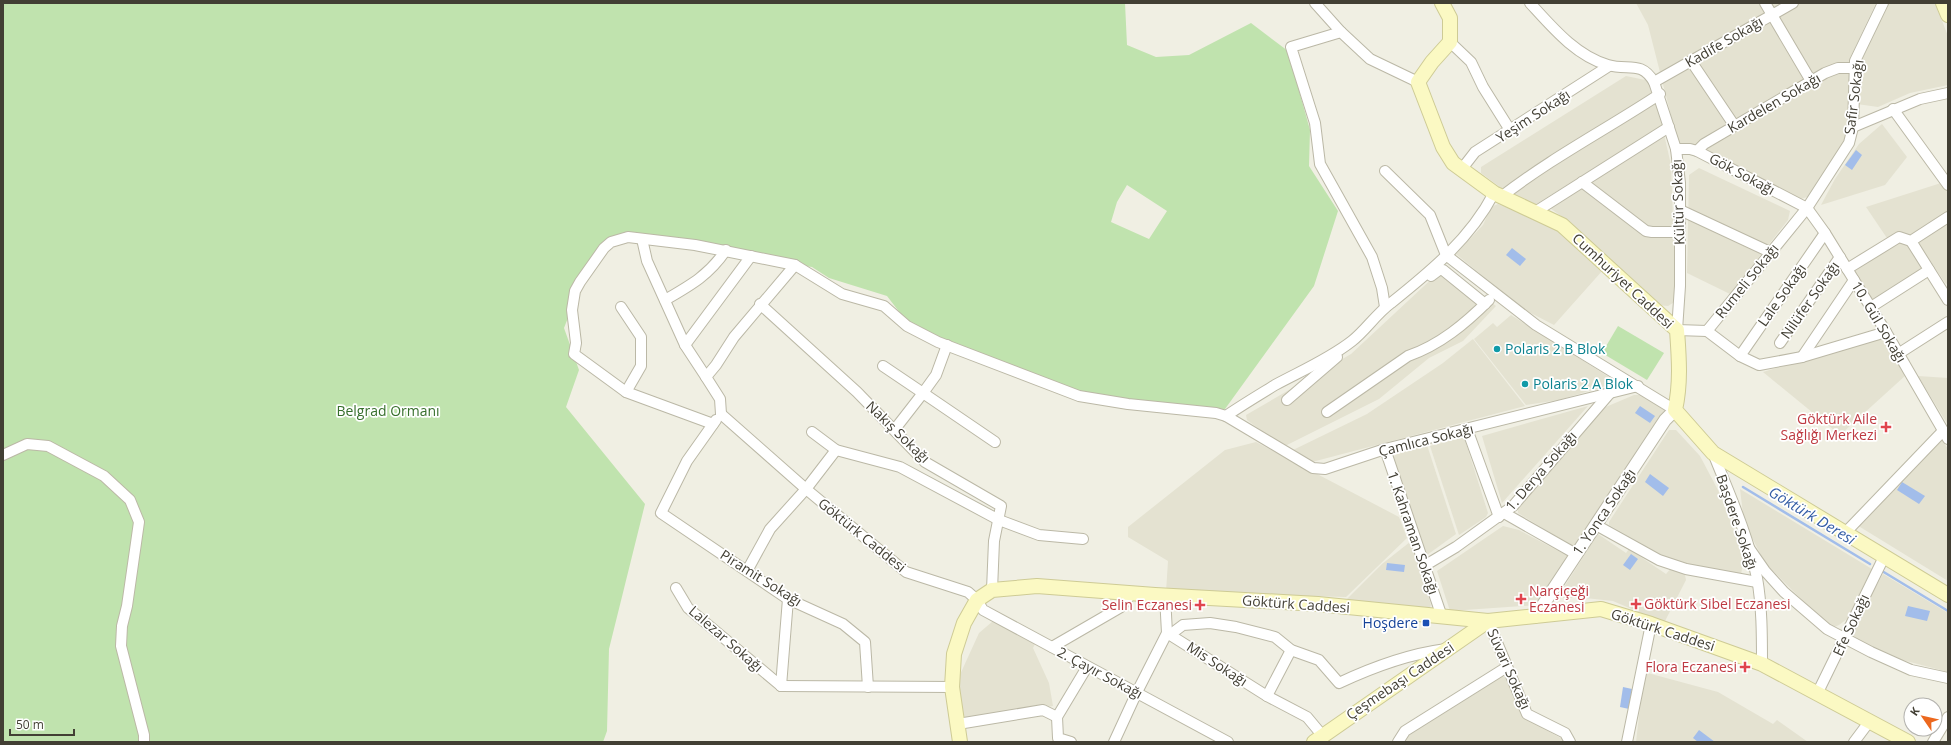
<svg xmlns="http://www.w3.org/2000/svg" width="1951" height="745" viewBox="0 0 1951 745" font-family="'Open Sans',sans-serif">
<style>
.residential{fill:#e4e2d1}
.green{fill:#c0e3ae;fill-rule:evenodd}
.water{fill:#a2bdea}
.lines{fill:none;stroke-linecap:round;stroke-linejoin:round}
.stream{stroke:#a2bdea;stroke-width:2.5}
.minor-casing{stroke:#bbb8a6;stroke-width:12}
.tertiary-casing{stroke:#bbb8a6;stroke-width:14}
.secondary-casing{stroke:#cecb95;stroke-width:16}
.minor{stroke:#fff;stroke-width:10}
.tertiary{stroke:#fff;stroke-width:12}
.secondary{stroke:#fbf9c3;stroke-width:14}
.culture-dot{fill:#0f9aa8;stroke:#fff;stroke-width:1.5}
.health-dot{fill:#e0444e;stroke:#fff;stroke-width:1.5}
.transit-dot{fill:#1a4fb4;stroke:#fff;stroke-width:1.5}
.labels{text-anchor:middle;stroke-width:3.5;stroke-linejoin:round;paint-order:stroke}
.street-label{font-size:14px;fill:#423f34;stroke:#fff}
.culture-label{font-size:14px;fill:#0d838f;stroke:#fff;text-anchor:start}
.park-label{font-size:14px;fill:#376f2c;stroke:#fff}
.health-label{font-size:14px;fill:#be3a42;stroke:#fff;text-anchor:end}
.transit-label{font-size:14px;fill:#164399;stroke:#fff;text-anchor:end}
.water-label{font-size:15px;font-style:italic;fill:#355ea6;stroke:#fff}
</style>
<rect width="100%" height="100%" fill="#f0efe3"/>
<g class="residential">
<polygon points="1636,3 1876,3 1850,58 1847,143 1810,196 1801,199 1712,165 1692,154 1678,143 1648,25"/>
<polygon points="1887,3 1935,3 1948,36 1948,85 1910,93 1878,107 1857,104 1862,57"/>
<polygon points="1626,76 1650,81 1665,124 1533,206 1508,193 1481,173 1481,167"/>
<polygon points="1882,124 1907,157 1885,185 1821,205 1835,179 1859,144"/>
<polygon points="1664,134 1671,165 1676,301 1668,306 1657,305 1571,223 1547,206"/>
<polygon points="1699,168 1790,211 1788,220 1730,294 1687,273 1689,175"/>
<polygon points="1941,183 1948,193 1948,215 1915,237 1889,241 1866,207"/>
<polygon points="1498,204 1548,223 1563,233 1603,270 1554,325 1523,309 1456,254 1483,225 1491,207"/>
<polygon points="1948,222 1948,283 1946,284 1918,243"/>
<polygon points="1898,243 1908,244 1924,269 1871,303 1853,272"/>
<polygon points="1438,273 1454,275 1496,306 1463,341 1429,358 1379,399 1283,447 1247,420 1246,415 1351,354"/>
<polygon points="1511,315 1615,381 1612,384 1559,400 1526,405 1474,339 1493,323 1497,327"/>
<polygon points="1883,337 1887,338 1906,375 1840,435 1763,372"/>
<polygon points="1473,339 1525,406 1312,462 1293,450 1367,414 1443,363 1467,393 1443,363"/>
<polygon points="1918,376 1948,378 1948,425 1940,412"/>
<polygon points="1634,395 1642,395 1669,412 1577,549 1518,513 1518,506 1601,409"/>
<polygon points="1588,406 1502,503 1482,436"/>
<polygon points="1669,430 1676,430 1700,456 1719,492 1744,556 1741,575 1672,561 1609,525 1609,522"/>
<polygon points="1464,437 1488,513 1486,517 1459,535 1430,446"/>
<polygon points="1940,437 1948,449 1948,581 1852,522"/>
<polygon points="1256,442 1399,517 1407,538 1346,597 1166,592 1168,561 1128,537 1128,527 1225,450"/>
<polygon points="1427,445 1456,534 1427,555 1424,553 1393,459 1395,455"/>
<polygon points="1740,489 1872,569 1847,619 1839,625 1832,628 1824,622 1765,563 1748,530 1743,514"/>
<polygon points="1503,526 1519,530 1568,556 1538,605 1450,611 1437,571"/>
<polygon points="1598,534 1626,553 1629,549 1666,574 1673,566 1685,575 1686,580 1664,623 1613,601 1585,598 1557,598"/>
<polygon points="1410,542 1420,567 1431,605 1428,612 1346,600 1382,564"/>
<polygon points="1883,574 1948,613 1948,672 1891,657 1865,645 1851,636 1853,628"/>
<polygon points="993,621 1037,640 1033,648 1049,683 1053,706 959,721 958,679 979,633"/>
<polygon points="1644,672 1718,692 1773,724 1777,720 1808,742 1636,742"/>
<polygon points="1497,674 1505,677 1528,720 1568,742 1402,742 1409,730"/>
</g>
<g class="green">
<path d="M3 3H1125L1127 45 1156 57 1189 55 1251 23 1288 51 1310 130 1309 166 1338 211 1314 286 1225 409 1159 408 1076 392 957 349 907 322 887 296 829 278 812 267 626 240 602 253 578 292 564 328 579 370 566 407 645 504 609 649 607 731 603 742H3ZM1127 185 1167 211 1149 239 1111 222 1117 202Z"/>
<polygon points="1618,326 1664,353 1647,380 1602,353"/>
</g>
<g class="water">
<polygon points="1856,150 1862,155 1852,170 1845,165"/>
<polygon points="1512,248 1526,259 1520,266 1506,255"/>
<polygon points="1640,406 1655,416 1650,423 1635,413"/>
<polygon points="1650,474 1669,488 1663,496 1645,482"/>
<polygon points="1902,482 1925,496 1919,504 1897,490"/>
<polygon points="1631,554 1638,559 1630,570 1623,565"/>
<polygon points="1387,563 1405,565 1404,572 1386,570"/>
<polygon points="1908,606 1930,611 1927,621 1905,616"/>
<polygon points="1623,687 1632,689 1629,709 1620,707"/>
<polygon points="1699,730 1715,742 1698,742 1693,738"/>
</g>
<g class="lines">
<g class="stream">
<polyline points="1743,487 1870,564"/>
<polyline points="1882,571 1948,611"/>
</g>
<g class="minor-casing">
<g id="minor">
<polyline points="1315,3 1341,32"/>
<path d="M1530 3C1552 27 1576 56 1608 65 1628 71 1641 60 1654 82L1676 149 1680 183V286L1677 330 1707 331 1807 208 1849 143 1853 127 1855 61 1883 3"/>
<polyline points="1765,3 1811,81"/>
<polyline points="1450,42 1471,62 1483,87 1510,130"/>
<polyline points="1691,61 1734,125"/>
<polyline points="1654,82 1793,3"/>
<polyline points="1893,109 1948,185"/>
<polyline points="1853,127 1920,99 1948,93"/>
<polyline points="1676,149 1690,149 1697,151 1807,208 1825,233 1886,332 1948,439"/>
<polyline points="1697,151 1704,144 1825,73 1838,68 1855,68"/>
<polyline points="1461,170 1475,152 1609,66"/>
<polyline points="1385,171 1430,215 1446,255 1536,325 1675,410"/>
<polyline points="1582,182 1646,231 1652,232 1680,232"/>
<path d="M1501 197C1551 158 1607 129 1660 94"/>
<polyline points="1680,210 1770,252"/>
<polyline points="1535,212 1669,127"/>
<polyline points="642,239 647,261 685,345 706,377"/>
<polyline points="1911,241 1948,300"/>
<polyline points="1847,269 1899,237 1911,241 1948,217"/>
<polyline points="1431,276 1439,270 1443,270 1485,304"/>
<path d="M665 300C691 285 709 275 726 250"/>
<polyline points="760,304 857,392 925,462 1001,506 994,541 992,590"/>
<polyline points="621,307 641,337 641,366 626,392"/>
<polyline points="1385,307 1382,288 1372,257 1320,164 1315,123 1291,47 1341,32 1370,59 1418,82"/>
<polyline points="1871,307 1929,270"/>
<polyline points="1707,331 1740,356 1759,365 1802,357 1886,332"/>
<polyline points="1780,343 1840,257"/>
<polyline points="685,345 751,256"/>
<polyline points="947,345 936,375 923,393 995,442"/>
<polyline points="1898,354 1948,322"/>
<polyline points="1740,356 1825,233"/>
<polyline points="1802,357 1854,280"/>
<polyline points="883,366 923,393 895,429"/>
<polyline points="1287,400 1337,357"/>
<path d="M1327 412 1408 356C1440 345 1466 323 1489 300"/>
<polyline points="721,414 806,489 906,572 968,592 977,600 983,610 1228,742"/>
<polyline points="721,414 720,399 706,377 716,365 734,337 795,265"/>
<path d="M1226 416C1242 405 1259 395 1275 385 1301 371 1329 359 1352 341 1366 330 1376 314 1391 303 1431 271 1470 239 1494 193"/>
<polyline points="716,420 687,461 661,513 788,599 843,624 865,642 868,687"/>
<polyline points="713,424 626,392 574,354 576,343 572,310 575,291 580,282 604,248 611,242 628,237 695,245 795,265 842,294 884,306 907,326 938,342 1079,396 1128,404 1216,413 1226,416 1313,468 1325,469 1385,449 1638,386"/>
<polyline points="1467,429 1499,517"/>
<polyline points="812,432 836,450 900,467 999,520 1039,535 1083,539"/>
<polyline points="1385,449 1442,617"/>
<path d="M1713 453C1729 493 1748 535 1757 578 1762 606 1762 635 1762 664"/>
<polyline points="3,455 27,444 48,446 104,476 130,500 139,522 127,606 122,626 121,646 144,735 144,742"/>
<polyline points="1504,513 1576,554"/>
<polyline points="1596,525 1659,560 1686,569 1757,582"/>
<polyline points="1845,533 1943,431"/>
<polyline points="1749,548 1765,571 1784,592 1827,629 1871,652 1911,670 1948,678"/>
<polyline points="1424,566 1456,547 1513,506 1610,393"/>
<polyline points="747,571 770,529 806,489 836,450"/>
<polyline points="676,588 688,608 781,686"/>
<polyline points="1488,621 1527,714 1565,733 1570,742"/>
<polyline points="1167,633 1267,696 1307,717 1322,735"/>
<path d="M1171 634 1183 625 1210 623 1236 627 1275 637 1291 650 1319 660 1339 683C1373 667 1408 654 1446 649"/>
<polyline points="1052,647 1121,607 1132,593"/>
<polyline points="781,686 952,687"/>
<polyline points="781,686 788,599"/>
<polyline points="1817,694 1884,557"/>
<polyline points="1267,696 1291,650"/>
<polyline points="958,724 1043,710 1057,717"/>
<polyline points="1071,742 1058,738 1057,717 1087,667"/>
<polyline points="1114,742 1137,692 1167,633 1165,596"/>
<polyline points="1398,742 1405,731 1507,667"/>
<polyline points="1627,742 1651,624"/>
<polyline points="1854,742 1869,722"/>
<polyline points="1933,742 1948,717"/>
</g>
</g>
<g class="tertiary-casing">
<polyline id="tertiary" points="1535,617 1665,420 1675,410"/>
</g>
<g class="secondary-casing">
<g id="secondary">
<path d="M1442 3 1450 18V42L1432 62 1418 82 1443 147 1453 163 1494 193 1562 225 1677 330C1679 358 1681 383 1675 410L1713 453 1948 595"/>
<polyline points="1943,3 1948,15"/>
<polyline points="960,742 952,687 954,654 964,623 977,600 992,590 1037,586 1155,595 1318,604 1488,621 1601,609 1651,624 1762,664 1908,742"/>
<polyline points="1314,742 1488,621"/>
</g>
</g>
<use href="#minor" class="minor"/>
<use href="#tertiary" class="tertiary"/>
<use href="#secondary" class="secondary"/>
</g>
<g class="culture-dot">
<circle cx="1497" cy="349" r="4"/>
<circle cx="1525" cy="384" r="4"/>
</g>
<g class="health-dot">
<path d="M1884 421h4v4h4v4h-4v4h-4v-4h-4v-4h4z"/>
<path d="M1519 593h4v4h4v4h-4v4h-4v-4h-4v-4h4z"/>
<path d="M1634 598h4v4h4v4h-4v4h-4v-4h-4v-4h4z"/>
<path d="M1198 599h4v4h4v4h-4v4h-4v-4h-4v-4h4z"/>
<path d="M1743 661h4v4h4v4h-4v4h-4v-4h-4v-4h4z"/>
</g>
<rect class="transit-dot" x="1422" y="619" width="8" height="8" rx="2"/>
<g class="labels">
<g class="street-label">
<text transform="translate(1724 42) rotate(-30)" y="5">Kadife Sokağı</text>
<text transform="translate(1854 97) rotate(-83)" y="5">Safir Sokağı</text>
<text transform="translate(1774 103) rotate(-30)" y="5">Kardelen Sokağı</text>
<text transform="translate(1533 116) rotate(-33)" y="5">Yeşim Sokağı</text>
<text transform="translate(1742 174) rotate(28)" y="5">Gök Sokağı</text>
<text transform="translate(1678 202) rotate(-92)" y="5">Kültür Sokağı</text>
<text transform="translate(1623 281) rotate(43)" y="5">Cumhuriyet Caddesi</text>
<text transform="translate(1747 281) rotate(-51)" y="5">Rumeli Sokağı</text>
<text transform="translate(1782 295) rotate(-55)" y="5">Lale Sokağı</text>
<text transform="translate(1810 300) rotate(-55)" y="5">Nilüfer Sokağı</text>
<text transform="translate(1879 322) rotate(59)" y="5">10. Gül Sokağı</text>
<text transform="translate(898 432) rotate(44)" y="5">Nakış Sokağı</text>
<text transform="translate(1426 440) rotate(-14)" y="5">Çamlıca Sokağı</text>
<text transform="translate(1541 471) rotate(-49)" y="5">1. Derya Sokağı</text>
<text transform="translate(1604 512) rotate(-56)" y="5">1. Yonca Sokağı</text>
<text transform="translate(1737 522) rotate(71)" y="5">Başdere Sokağı</text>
<text transform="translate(1413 533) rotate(71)" y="5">1. Kahraman Sokağı</text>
<text transform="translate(862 535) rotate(39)" y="5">Göktürk Caddesi</text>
<text transform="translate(761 578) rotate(32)" y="5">Piramit Sokağı</text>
<text transform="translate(1296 604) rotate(4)" y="5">Göktürk Caddesi</text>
<text transform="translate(1851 625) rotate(-65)" y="5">Efe Sokağı</text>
<text transform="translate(1663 630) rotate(18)" y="5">Göktürk Caddesi</text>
<text transform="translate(726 639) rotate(41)" y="5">Lalezar Sokağı</text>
<text transform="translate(1217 664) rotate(33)" y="5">Mis Sokağı</text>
<text transform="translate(1509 669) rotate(66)" y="5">Süvari Sokağı</text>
<text transform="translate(1100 673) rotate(28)" y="5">2. Çayır Sokağı</text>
<text transform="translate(1400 681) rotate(-34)" y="5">Çeşmebaşı Caddesi</text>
</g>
<g class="culture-label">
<text x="1505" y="354">Polaris 2 B Blok</text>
<text x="1533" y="389">Polaris 2 A Blok</text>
</g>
<g class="park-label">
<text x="388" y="416">Belgrad Ormanı</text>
</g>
<g class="health-label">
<text x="1877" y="424">Göktürk Aile<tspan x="1877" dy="16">Sağlığı Merkezi</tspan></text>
<text x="1529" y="596" text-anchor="start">Narçiçeği<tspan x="1529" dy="16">Eczanesi</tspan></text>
<text x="1644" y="609" text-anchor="start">Göktürk Sibel Eczanesi</text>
<text x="1192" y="610">Selin Eczanesi</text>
<text x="1737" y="672">Flora Eczanesi</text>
</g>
<g class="transit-label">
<text x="1418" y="628">Hoşdere</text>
</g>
<g class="water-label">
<text transform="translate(1812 516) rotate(31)" y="5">Göktürk Deresi</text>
</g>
</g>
<rect width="1951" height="745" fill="none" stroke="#423f34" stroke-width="8"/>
<g transform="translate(1923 717) rotate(304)"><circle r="19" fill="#ffffff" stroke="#b3b2ae"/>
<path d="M0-3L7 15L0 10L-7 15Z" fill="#ec681e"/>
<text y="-6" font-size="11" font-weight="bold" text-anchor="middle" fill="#423f34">K</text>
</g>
<path d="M10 729v6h64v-6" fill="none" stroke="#423f34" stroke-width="2"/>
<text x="16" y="729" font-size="12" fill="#423f34" stroke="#ffffff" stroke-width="3" paint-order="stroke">50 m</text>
</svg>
